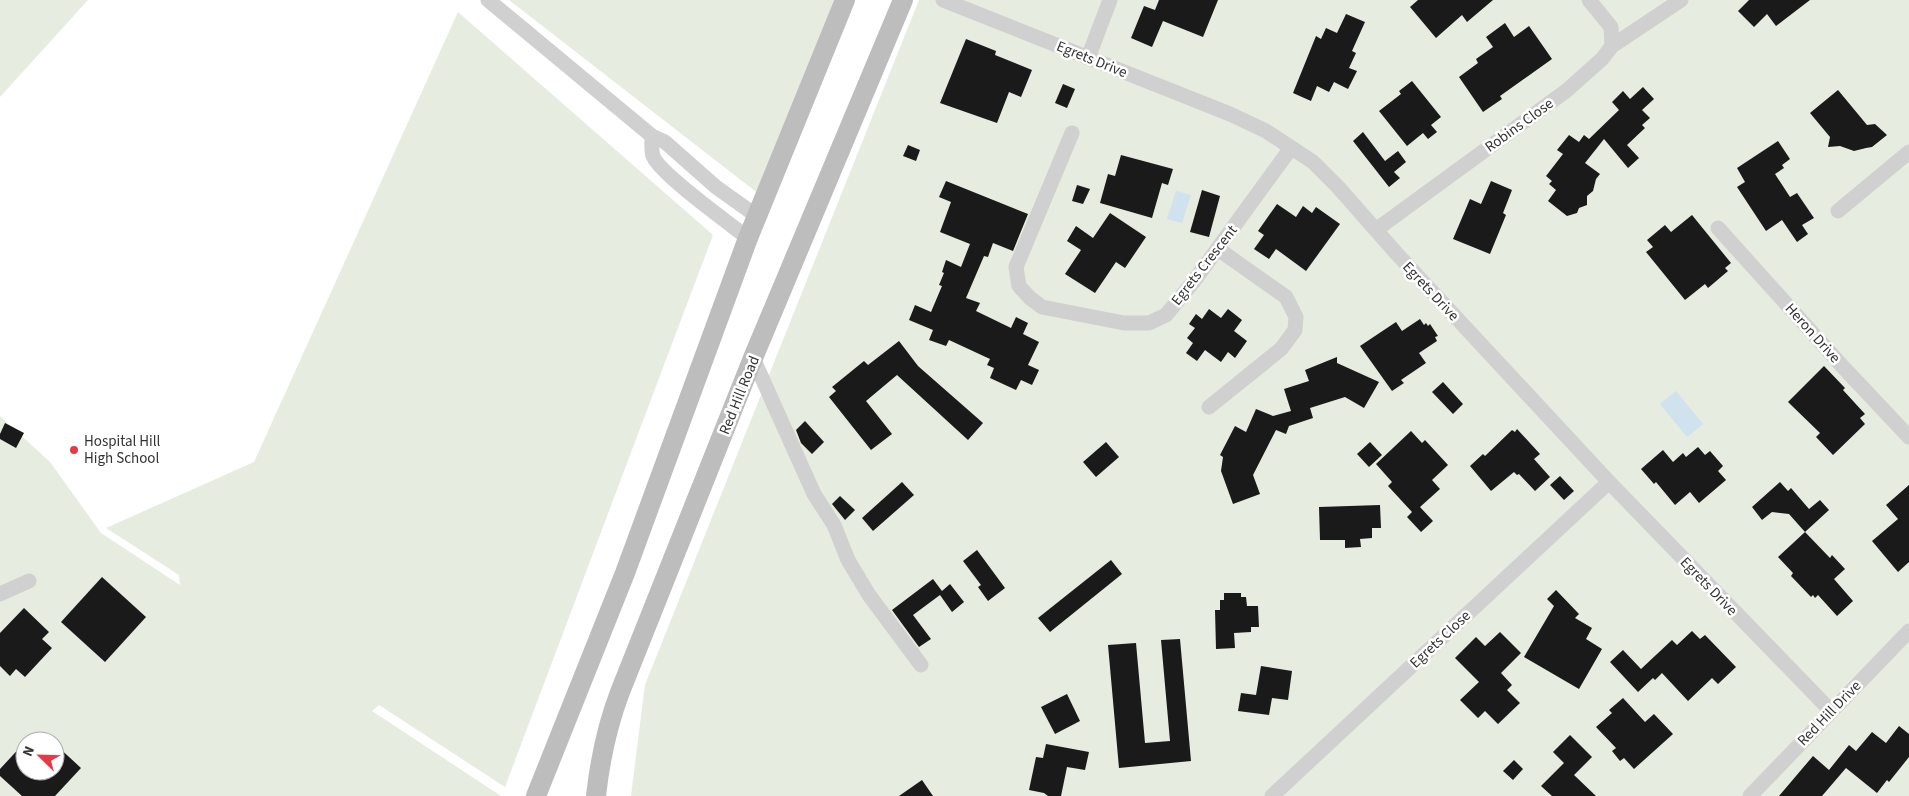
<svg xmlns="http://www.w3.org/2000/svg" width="1909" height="796" viewBox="0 0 1909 796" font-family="'Source Sans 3',sans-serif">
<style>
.green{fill:#e6ecdf;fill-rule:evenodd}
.water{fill:#cfe2ee}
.building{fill:#1a1a1a}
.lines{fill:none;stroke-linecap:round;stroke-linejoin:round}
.street{stroke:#d0d0d0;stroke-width:15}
.secondary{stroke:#bdbdbd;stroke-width:20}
.poi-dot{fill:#e63946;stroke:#fff;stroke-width:2}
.labels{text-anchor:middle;stroke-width:5;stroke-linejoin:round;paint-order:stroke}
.street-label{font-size:15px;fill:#333;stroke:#fff}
.poi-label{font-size:15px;fill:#333;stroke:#fff;text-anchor:start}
</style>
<rect width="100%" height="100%" fill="#fff"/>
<g class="green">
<polygon points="0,0 88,0 0,97"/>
<polygon points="509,0 853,0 769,202"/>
<polygon points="919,0 1909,0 1909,796 631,796 645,685"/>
<path d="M458 12 713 235 505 787 379 705 372 711 501 796H0V416L50 462 101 533 180 585 179 575 106 528 254 462ZM25 741H55V771H25Z"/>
</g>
<g class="water">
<polygon points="1176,191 1191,195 1182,223 1167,219"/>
<polygon points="1676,391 1703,424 1687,437 1660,404"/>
</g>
<g class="building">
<polygon points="1159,0 1218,0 1203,37 1163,21 1152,47 1131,38 1144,6 1155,10"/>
<polygon points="1418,0 1493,0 1467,22 1462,15 1436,38 1410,7"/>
<polygon points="1749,0 1810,0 1776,26 1767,14 1754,27 1738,11"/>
<polygon points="1346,14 1365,22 1352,51 1356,53 1349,68 1357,71 1348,89 1334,82 1329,92 1317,86 1311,101 1293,93 1316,36 1321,39 1326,28 1337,33"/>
<polygon points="1505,23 1514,37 1529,26 1552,59 1500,96 1502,99 1483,112 1459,77 1478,63 1476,59 1493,47 1486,37"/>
<polygon points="966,39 996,51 995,55 1032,70 1021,97 1009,92 997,123 940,103"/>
<polygon points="1412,81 1441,117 1431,125 1437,132 1428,139 1423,133 1407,146 1379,111 1401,94 1399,91"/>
<polygon points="1063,84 1075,89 1067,108 1055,103"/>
<polygon points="1643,87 1654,99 1642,110 1650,118 1642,125 1645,128 1627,145 1639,158 1628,168 1604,139 1585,163 1600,174 1596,179 1593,191 1587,196 1587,205 1579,208 1577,213 1567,216 1548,201 1556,190 1549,184 1552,181 1546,176 1563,154 1557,150 1569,135 1579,142 1584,135 1589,139 1619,110 1612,102 1623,91 1630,99"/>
<polygon points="1838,90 1867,125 1875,124 1887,135 1872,147 1866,148 1854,151 1840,146 1828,147 1830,137 1810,113"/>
<polygon points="1363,132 1385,161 1398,151 1406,162 1394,172 1400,178 1389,187 1353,141"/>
<polygon points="1778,141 1790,159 1782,165 1784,168 1775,174 1790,197 1797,193 1814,218 1802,225 1808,234 1797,242 1782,220 1766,231 1737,187 1745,182 1737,168"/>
<polygon points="908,145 920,150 916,161 903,156"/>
<polygon points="1121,155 1173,169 1168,185 1162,183 1152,218 1100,203 1108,174 1115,176"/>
<polygon points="946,181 1028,214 1013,251 993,243 988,257 984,256 966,298 980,303 976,311 1011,328 1016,317 1028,323 1023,334 1039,342 1028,365 1039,370 1032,385 1021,380 1016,390 990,378 994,368 987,365 990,359 949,340 946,346 929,340 933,330 909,320 915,305 931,312 942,286 939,285 944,273 942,272 946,260 961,267 970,244 940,232 951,202 939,197"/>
<polygon points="1491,181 1512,190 1503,213 1506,215 1490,254 1453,239 1470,199 1481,204"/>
<polygon points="1077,185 1090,189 1083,204 1072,201"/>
<polygon points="1202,190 1220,196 1209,237 1190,232"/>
<polygon points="1277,204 1296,217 1303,206 1312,213 1316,207 1340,224 1306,271 1276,249 1269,259 1254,249 1264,235 1258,231"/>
<polygon points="1110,213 1146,237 1125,268 1116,262 1095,293 1065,274 1081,250 1067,241 1076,226 1093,238"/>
<polygon points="1692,215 1731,263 1725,268 1728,271 1708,288 1705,284 1685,300 1646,252 1653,247 1647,240 1665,225 1671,232"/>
<polygon points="1209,309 1221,318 1228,309 1242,320 1234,331 1247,341 1235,358 1228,352 1221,362 1205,350 1197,361 1186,353 1193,343 1187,338 1195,328 1189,324 1196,314 1202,319"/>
<polygon points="1420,319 1424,325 1426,323 1428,326 1430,324 1438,336 1435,337 1437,341 1419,353 1426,363 1401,380 1404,383 1392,391 1360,346 1396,322 1402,331"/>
<polygon points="899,341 918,366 983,423 968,440 897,375 866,401 892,434 871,450 829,397 836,391 832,387 864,361 868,365"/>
<polygon points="1337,357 1337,363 1379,382 1364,408 1345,397 1310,408 1313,418 1289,426 1286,434 1276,430 1253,475 1260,494 1233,504 1221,471 1223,457 1220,455 1235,426 1246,432 1256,409 1273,416 1291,411 1284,389 1309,381 1305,370"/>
<polygon points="1824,366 1845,388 1843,390 1865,414 1860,418 1865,424 1833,455 1816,437 1820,433 1788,402"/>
<polygon points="1443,382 1463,404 1453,414 1432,392"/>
<polygon points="805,421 824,442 812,454 801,443 796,430"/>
<polygon points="5,423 24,433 16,448 0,439 0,434"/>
<polygon points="1517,429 1540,454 1534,459 1550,477 1535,491 1519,474 1517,475 1514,472 1491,491 1470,466 1483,454 1485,456 1512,430 1515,432"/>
<polygon points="1411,431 1422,443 1425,440 1448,465 1432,480 1440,489 1420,507 1433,521 1421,532 1407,517 1412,512 1388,486 1392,482 1376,464"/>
<polygon points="1106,442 1119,457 1096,477 1083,462"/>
<polygon points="1370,442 1382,455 1369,467 1357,454"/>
<polygon points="1698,447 1705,455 1710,451 1723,466 1718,471 1726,480 1699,503 1690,492 1675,505 1656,482 1654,484 1641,469 1663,450 1673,462 1683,453 1686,457"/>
<polygon points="1560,476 1574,491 1564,500 1550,485"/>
<polygon points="902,482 914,495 873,531 862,518"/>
<polygon points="1780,482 1788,491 1791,488 1809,509 1820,500 1829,510 1805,532 1789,514 1772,512 1762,520 1752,507"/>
<polygon points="1909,485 1909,562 1898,572 1872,541 1898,519 1886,505"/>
<polygon points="840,496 855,510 845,520 832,504"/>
<polygon points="1380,505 1381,528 1372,528 1372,538 1360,539 1361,547 1345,548 1345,540 1320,540 1319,507"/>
<polygon points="1805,532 1830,558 1832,555 1845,569 1834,579 1853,601 1837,616 1818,595 1815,598 1813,595 1811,597 1791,576 1793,573 1778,557"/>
<polygon points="977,550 1005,588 988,601 978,587 981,585 963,561"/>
<polygon points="1111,560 1122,574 1050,632 1038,618"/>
<polygon points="102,577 146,617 105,662 61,622"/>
<polygon points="933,579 942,591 950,584 964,602 952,612 940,595 913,615 931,639 919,647 892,610"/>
<polygon points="1556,590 1579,614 1575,618 1592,628 1586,639 1602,649 1579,689 1524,657 1554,606 1547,599"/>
<polygon points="1224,593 1241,593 1241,597 1246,597 1247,606 1258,606 1259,627 1251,627 1251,632 1234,633 1235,648 1216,649 1215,610 1220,610 1220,600 1224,600"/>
<polygon points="24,608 49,632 42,639 52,648 25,677 16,669 10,676 0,666 0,633"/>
<polygon points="1692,631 1700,639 1705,635 1736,667 1718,684 1712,678 1688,701 1662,673 1655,680 1653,678 1638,692 1610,662 1623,650 1641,669 1672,640 1677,645"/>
<polygon points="1500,632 1521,653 1501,673 1512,685 1507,690 1520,703 1498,724 1485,711 1478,718 1460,700 1479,682 1455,658 1476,637 1485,646"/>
<polygon points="1180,639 1191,761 1119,768 1108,645 1136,643 1145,743 1170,741 1161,640"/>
<polygon points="1261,666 1292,671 1288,700 1272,698 1269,715 1238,711 1241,693 1256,695"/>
<polygon points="1067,694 1080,721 1055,734 1041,707"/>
<polygon points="1623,698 1645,722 1654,714 1673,734 1634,769 1624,758 1620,761 1612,751 1616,748 1596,727 1612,713 1609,710"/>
<polygon points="1899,726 1909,734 1909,757 1889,782 1887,780 1877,793 1846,768 1822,796 1779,796 1813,756 1829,770 1849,745 1856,751 1872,732 1886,743"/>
<polygon points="1570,735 1592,757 1574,775 1596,796 1552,796 1541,786 1564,763 1553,752"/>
<polygon points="25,742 25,771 55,771 55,744 81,768 55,796 22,796 0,776 0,769"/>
<polygon points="1046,744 1089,752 1085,770 1067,767 1061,796 1048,796 1044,793 1029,790 1036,757 1043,758"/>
<polygon points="1514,760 1523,769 1513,780 1503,771"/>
<polygon points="922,780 933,796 899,796"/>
</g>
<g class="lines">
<g class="street">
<polyline points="488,0 652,136 665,142 716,187 758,217"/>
<polyline points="943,0 1230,114 1266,131 1313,162 1338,187 1397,254 1609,482 1831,711"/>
<polyline points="1612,46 1681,0"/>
<polyline points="1088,58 1110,0"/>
<polyline points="1072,133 1016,267 1019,286 1030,298 1042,307 1124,323 1149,323 1166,315 1194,281 1291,148"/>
<path d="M652 136C652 142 651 150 653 156 659 173 730 224 748 238"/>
<polyline points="1838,211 1909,152"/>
<polyline points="1718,228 1844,368 1909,437"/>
<polyline points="1377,229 1566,91 1602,59 1612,46 1611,27 1589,0"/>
<polyline points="753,358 814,494 834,525 848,560 869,595 921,665"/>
<polyline points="1209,407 1281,349 1295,330 1296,317 1286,297 1218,249"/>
<polyline points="0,594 29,581"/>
<polyline points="1272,796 1609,482"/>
<polyline points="1750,796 1909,631"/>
</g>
<g class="secondary">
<polyline points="536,796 625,573 748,238 845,0"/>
<path d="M596 796C600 760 607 726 620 692L753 358 903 0"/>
</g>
</g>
<circle class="poi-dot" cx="74" cy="450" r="5"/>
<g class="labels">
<g class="street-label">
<text transform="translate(1092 59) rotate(22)" y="5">Egrets Drive</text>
<text transform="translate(1519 125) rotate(-36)" y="5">Robins Close</text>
<text transform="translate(1204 265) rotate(-52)" y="5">Egrets Crescent</text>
<text transform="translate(1431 291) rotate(47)" y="5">Egrets Drive</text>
<text transform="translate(1813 333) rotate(48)" y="5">Heron Drive</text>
<text transform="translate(739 395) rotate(-68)" y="5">Red Hill Road</text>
<text transform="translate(1709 586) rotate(46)" y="5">Egrets Drive</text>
<text transform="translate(1440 639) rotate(-43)" y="5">Egrets Close</text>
<text transform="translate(1829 713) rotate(-46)" y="5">Red Hill Drive</text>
</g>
<g class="poi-label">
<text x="84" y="446">Hospital Hill<tspan x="84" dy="17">High School</tspan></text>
</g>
</g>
<g transform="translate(40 756) rotate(293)"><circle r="24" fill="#ffffff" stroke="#adadad"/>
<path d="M0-4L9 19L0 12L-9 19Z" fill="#e63946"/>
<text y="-8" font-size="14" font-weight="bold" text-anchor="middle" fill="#333333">N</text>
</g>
</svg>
